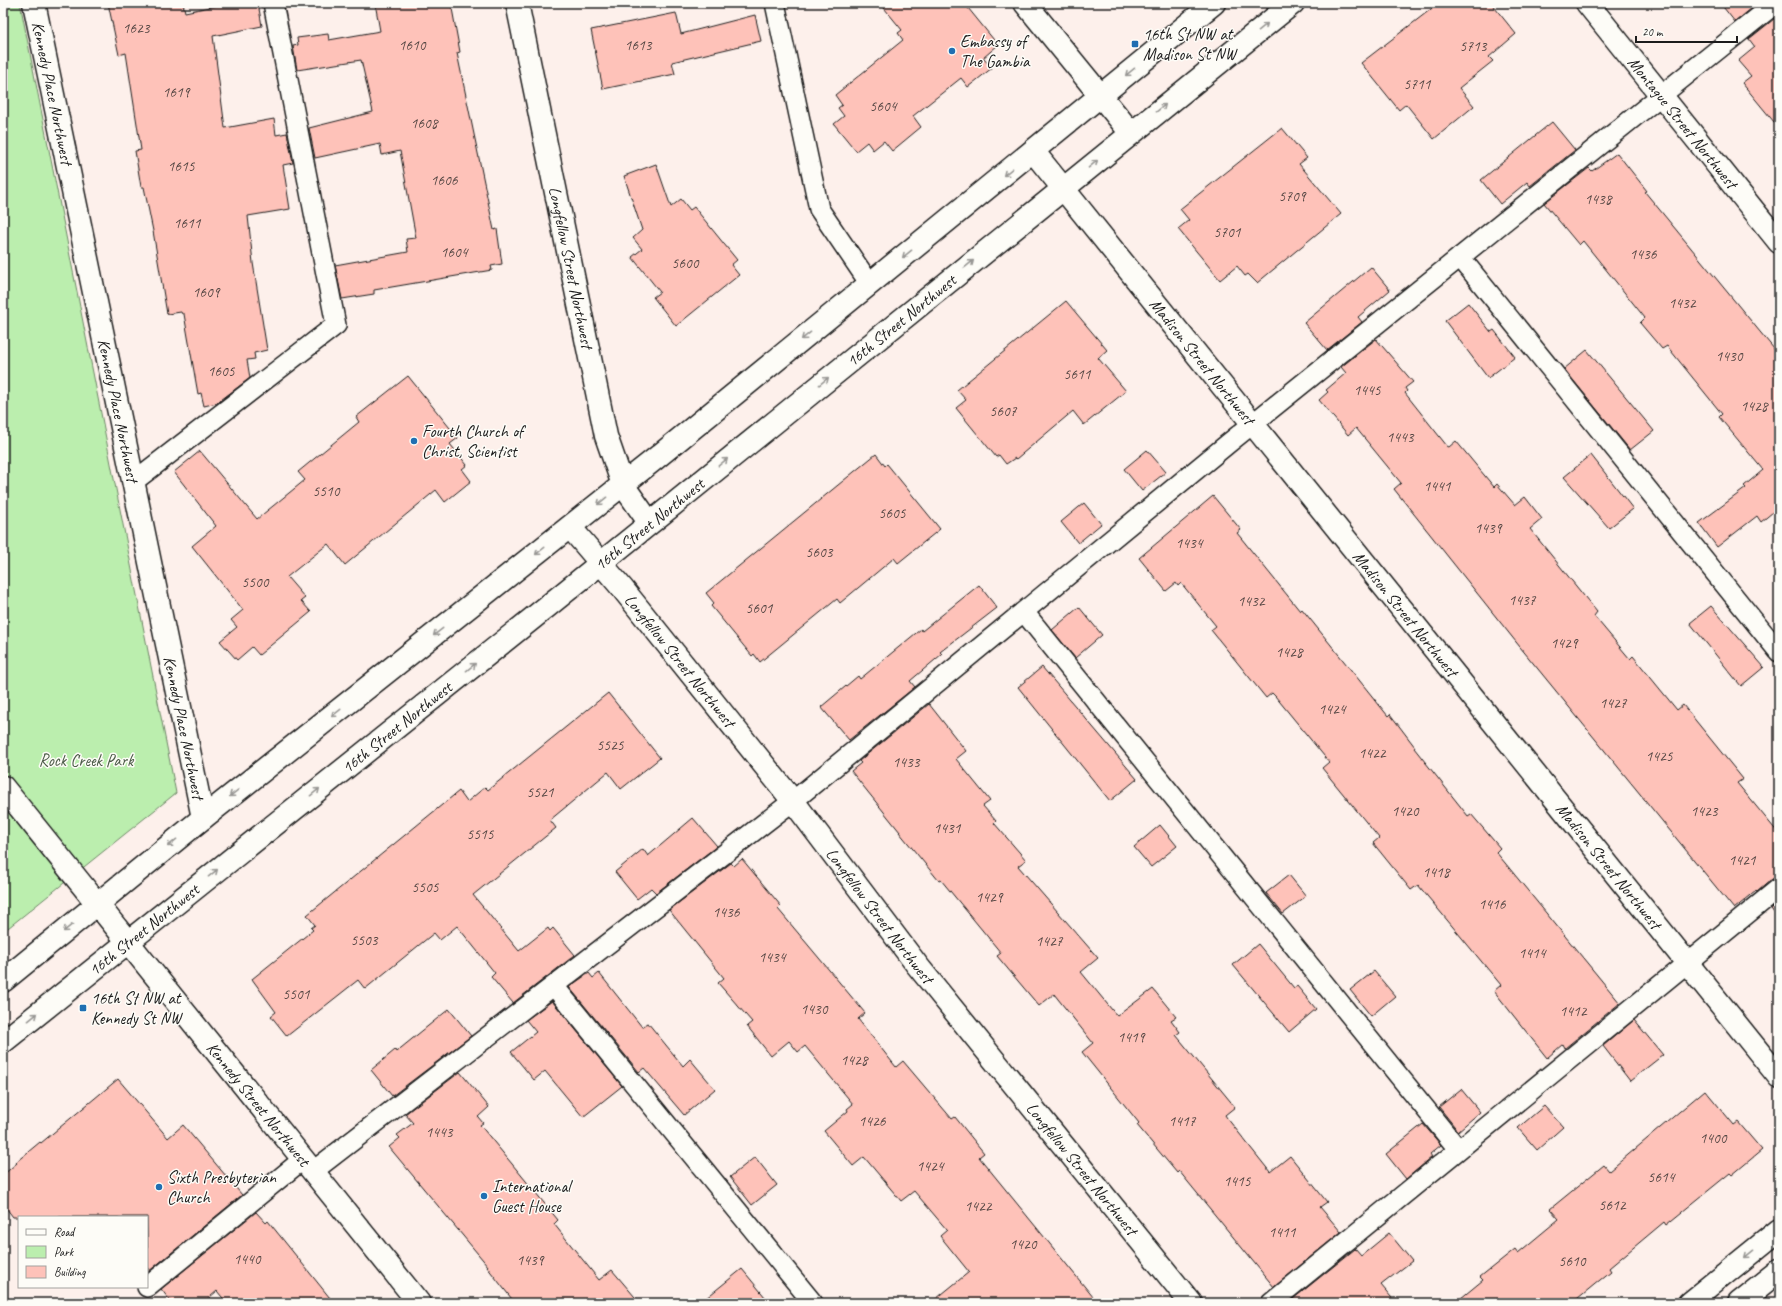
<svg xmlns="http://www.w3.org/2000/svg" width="1782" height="1306" viewBox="0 0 1782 1306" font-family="Caveat,sans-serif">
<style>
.green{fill:#bbeeae;stroke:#6c8565}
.building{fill:#fec2b9;stroke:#1c1c1c}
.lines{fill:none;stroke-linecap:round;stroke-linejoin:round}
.lane-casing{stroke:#1c1c1c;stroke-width:22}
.street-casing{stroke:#1c1c1c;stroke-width:25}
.secondary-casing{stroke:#1c1c1c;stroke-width:25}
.primary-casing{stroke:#1c1c1c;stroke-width:25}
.lane{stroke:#fdfcf7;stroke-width:19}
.street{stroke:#fdfcf7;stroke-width:22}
.secondary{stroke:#fdfcf7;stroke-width:22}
.primary{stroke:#fdfcf7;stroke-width:22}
.oneway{stroke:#989794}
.poi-dot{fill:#1f6fb2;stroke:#fdfcf7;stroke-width:1.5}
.labels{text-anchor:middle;stroke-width:3;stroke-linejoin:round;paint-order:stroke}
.number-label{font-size:15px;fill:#544643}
.poi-label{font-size:17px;fill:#1c1c1c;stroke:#fdfcf7;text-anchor:start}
.street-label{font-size:17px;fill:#1c1c1c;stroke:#fdfcf7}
.park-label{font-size:17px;fill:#4c5b48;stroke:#fdfcf7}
</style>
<rect width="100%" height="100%" fill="#fdf0eb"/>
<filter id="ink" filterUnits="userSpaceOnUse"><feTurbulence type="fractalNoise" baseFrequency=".025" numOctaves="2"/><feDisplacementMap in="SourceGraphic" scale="8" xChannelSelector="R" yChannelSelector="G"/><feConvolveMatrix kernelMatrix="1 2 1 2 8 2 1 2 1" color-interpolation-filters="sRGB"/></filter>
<g filter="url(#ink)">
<polygon class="green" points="3,3 20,3 176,793 3,932"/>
<g class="building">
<polygon points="108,3 183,3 185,12 229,3 258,3 262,26 213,36 225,128 274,119 276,135 287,133 293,163 283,165 290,209 248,216 253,263 267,350 254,353 255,359 247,360 250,378 217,403 204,406 201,393 198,394 184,314 182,314 181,312 167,314 153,231 144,187 141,187 135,151 141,150 126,53 119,55"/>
<polygon points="375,3 451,3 460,52 457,53 494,230 497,229 502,264 491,266 492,270 374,290 374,294 342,299 335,265 408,252 406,239 416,238 400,151 382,155 380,144 315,158 309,128 373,112 361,60 297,70 293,46 298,45 297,38 328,34 329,40 380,31"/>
<polygon points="880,3 964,3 998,45 983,58 992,68 968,87 961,78 913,116 921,127 892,151 884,141 873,150 867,142 856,151 834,124 844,116 838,108 842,105 835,95 903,40 898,33 902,30"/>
<polygon points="1439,3 1491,3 1516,34 1489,57 1493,61 1459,88 1474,106 1434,139 1406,104 1399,110 1361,63"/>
<polygon points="1720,3 1758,3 1735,22"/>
<polygon points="676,13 681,34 755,15 761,41 672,62 675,74 603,89 591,30"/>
<polygon points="1779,15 1779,128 1742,83 1751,76 1738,61 1755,47 1749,39"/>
<polygon points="1552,122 1575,150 1530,186 1527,182 1500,204 1481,180"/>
<polygon points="1282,128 1307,158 1299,164 1341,214 1257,283 1248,274 1245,276 1237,266 1220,280 1178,229 1189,220 1180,209"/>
<polygon points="1617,153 1647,191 1645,192 1779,355 1779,507 1761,522 1757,516 1717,547 1699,523 1746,488 1744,486 1763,470 1719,417 1722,414 1667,346 1662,349 1640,323 1645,318 1583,241 1579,245 1544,203 1589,168 1592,171"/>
<polygon points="656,164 671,207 681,199 690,210 694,207 737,260 731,265 739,275 676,326 653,297 660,292 632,257 642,249 633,238 642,230 624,176"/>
<polygon points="1371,267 1390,290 1358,317 1362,322 1327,350 1304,323"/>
<polygon points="1066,301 1107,350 1098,358 1126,391 1084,425 1073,411 1016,459 1015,458 1006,464 999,455 996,457 956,408 966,400 957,390"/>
<polygon points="1468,303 1491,332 1494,330 1515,357 1488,378 1445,321"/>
<polygon points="1376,339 1413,382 1405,388 1407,391 1405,393 1447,446 1449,447 1456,441 1494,487 1497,484 1515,505 1525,497 1542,519 1530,529 1597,612 1594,616 1630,659 1633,656 1677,710 1683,705 1743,779 1737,783 1779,834 1779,877 1772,879 1757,892 1756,891 1734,909 1520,647 1394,489 1401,483 1356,428 1348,435 1319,400 1328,392 1326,390 1346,373 1341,367"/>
<polygon points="1587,350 1654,431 1630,450 1564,369"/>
<polygon points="408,376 458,438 450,444 467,465 462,469 471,481 445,502 436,490 345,565 328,544 287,577 305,598 301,601 311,612 259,655 252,647 237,660 220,641 237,627 231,620 243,610 192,546 216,526 174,472 200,451 257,519 305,480 298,472 359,422 356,417"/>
<polygon points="1147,450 1166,472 1142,491 1124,469"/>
<polygon points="876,454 885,466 887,464 940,529 898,563 894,558 840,603 837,599 760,662 754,654 752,656 711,606 714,603 706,593"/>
<polygon points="1591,455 1633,509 1609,528 1564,477"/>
<polygon points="1213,496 1241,530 1237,533 1300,611 1302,609 1388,716 1390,714 1415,747 1414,748 1468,816 1471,814 1500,848 1496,852 1620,1003 1565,1048 1563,1044 1547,1058 1494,991 1501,985 1418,885 1411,890 1373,843 1379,838 1322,768 1329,762 1275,696 1272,693 1266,698 1211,630 1216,626 1181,583 1178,586 1176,583 1166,591 1139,558"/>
<polygon points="1084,503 1101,524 1078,543 1061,522"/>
<polygon points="979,585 997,608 940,652 942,654 910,681 915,687 849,740 821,707 858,676 860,679 921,629 922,631"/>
<polygon points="1711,606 1764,667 1741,686 1690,623"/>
<polygon points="1079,607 1102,635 1075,658 1052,630"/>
<polygon points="1042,667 1137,779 1110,801 1018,687"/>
<polygon points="608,693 660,758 621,789 608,772 550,820 556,828 473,895 519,951 548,928 550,931 553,928 575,955 513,1003 491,977 495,973 457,926 440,940 434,933 365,989 358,980 287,1036 271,1016 276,1012 252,979 313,930 311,928 315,925 307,915 459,791 467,802 485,787 488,790"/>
<polygon points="929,704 966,751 956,759 990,801 983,806 996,821 994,823 1026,860 1018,866 1098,958 1081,972 1117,1016 1153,989 1176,1017 1171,1020 1180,1032 1176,1035 1235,1107 1225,1115 1227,1118 1270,1172 1290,1156 1327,1202 1320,1207 1341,1232 1274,1287 1179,1171 1177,1173 1137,1125 1139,1123 1082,1052 1093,1043 1054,994 1039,1006 997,956 1001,953 941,880 939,881 899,832 900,832 851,771 861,763 859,761"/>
<polygon points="693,818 717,846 656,893 651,888 637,899 615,872 643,849 648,856"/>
<polygon points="1160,825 1177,846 1151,867 1134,847"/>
<polygon points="742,859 781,906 778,909 865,1013 858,1019 896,1067 903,1061 952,1119 955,1117 984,1153 979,1157 1098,1303 931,1303 969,1272 940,1236 947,1230 914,1191 901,1201 864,1157 853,1166 824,1131 848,1111 847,1109 853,1104 805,1046 798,1052 789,1041 771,1056 747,1026 752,1022 718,983 724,978 669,910 731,863 734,866"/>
<polygon points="1289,875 1306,896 1283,914 1266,893"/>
<polygon points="1779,902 1779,919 1771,909"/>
<polygon points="1258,944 1294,988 1297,986 1316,1009 1289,1032 1233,965"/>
<polygon points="1374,971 1395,996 1371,1016 1350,990"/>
<polygon points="589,973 593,978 599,973 642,1027 648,1023 683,1066 690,1059 715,1089 684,1115 644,1068 639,1072 569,987"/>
<polygon points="552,1001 622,1086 583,1117 545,1071 534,1080 511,1052 536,1032 526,1020"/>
<polygon points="449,1009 471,1036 392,1096 371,1070 395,1050 396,1052"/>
<polygon points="1634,1020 1663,1055 1630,1081 1603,1046"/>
<polygon points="460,1072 489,1107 478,1117 483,1123 480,1125 558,1220 554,1224 599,1280 612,1270 640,1303 515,1303 487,1267 488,1266 389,1147 400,1138 397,1135 413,1123 405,1114"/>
<polygon points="118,1079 168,1138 183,1125 242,1195 148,1272 147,1217 13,1217 3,1204 3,1175 17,1163 16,1162 40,1142 41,1143"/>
<polygon points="1461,1089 1480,1112 1458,1131 1439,1107"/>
<polygon points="1705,1090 1734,1125 1738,1122 1762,1150 1732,1175 1730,1173 1666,1225 1664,1222 1609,1268 1611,1271 1572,1303 1455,1303 1483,1280 1480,1277 1515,1249 1518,1253 1559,1219 1550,1209 1604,1165 1609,1171"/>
<polygon points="1544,1106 1563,1127 1537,1150 1518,1128"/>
<polygon points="1423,1124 1441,1145 1430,1154 1432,1157 1406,1179 1386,1154"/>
<polygon points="755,1157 777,1185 752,1205 730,1177"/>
<polygon points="256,1212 266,1223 268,1221 334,1303 227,1303 217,1291 203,1303 172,1303 161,1289"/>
<polygon points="1389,1233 1412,1261 1381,1285 1396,1303 1288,1303 1355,1249 1361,1256"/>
<polygon points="742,1269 770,1303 700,1303"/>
</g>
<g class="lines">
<g class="lane-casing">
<g id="lane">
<polyline points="775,3 819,209 870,284"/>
<polyline points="1460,257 1779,652"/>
<polyline points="133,482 336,325 273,3"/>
<polyline points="1024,612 1458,1149"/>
<polyline points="554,986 813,1303"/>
<polyline points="312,1172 793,801 1230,442 1776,3"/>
<polyline points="147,1287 302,1160"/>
<polyline points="1271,1303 1779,888"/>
</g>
</g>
<g class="street-casing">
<g id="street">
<path id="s1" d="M34 3 203 818"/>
<path id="s2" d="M517 3 606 436 623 485 649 522"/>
<polyline points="1025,3 1131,133"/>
<path id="s3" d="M1587 3 1779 242"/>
<path id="s4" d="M1033 151 1779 1077"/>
<path id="s5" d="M570 527 622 588 793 801 917 965 1191 1303"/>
</g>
</g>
<g class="secondary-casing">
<g id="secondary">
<path id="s6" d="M3 787 419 1303"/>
<polyline points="1689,1303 1779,1230"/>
<polyline points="1739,1303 1779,1271"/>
</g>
</g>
<g class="primary-casing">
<g id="primary">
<polyline points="3,981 203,818 655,459 1214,3"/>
<path id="s7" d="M3 1042 533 618 1293 3"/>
</g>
</g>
<use href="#lane" class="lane"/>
<use href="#street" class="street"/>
<use href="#secondary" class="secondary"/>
<use href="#primary" class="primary"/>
</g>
<defs><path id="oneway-shaft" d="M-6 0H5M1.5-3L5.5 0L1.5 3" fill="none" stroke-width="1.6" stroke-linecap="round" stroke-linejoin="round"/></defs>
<g class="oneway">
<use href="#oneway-shaft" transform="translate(1263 27) rotate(-39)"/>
<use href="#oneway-shaft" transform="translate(1130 72) rotate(141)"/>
<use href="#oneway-shaft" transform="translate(1161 108) rotate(-39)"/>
<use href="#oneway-shaft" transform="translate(1093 164) rotate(-40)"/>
<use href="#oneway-shaft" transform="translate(1008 172) rotate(141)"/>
<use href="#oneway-shaft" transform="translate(907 254) rotate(141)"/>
<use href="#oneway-shaft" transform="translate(969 264) rotate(-39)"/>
<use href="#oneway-shaft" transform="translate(806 336) rotate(141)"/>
<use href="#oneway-shaft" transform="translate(824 381) rotate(-39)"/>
<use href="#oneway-shaft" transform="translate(723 462) rotate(-39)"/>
<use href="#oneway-shaft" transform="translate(602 501) rotate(141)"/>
<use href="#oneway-shaft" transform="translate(540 551) rotate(142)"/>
<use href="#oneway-shaft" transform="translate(438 632) rotate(142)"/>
<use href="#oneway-shaft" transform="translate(471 667) rotate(-39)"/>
<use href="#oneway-shaft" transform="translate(336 713) rotate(142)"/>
<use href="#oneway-shaft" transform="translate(315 792) rotate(-39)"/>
<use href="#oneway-shaft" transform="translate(234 793) rotate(142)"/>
<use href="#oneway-shaft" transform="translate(172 843) rotate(141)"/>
<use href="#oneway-shaft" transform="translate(213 873) rotate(-39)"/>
<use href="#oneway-shaft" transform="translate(68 928) rotate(141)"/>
<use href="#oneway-shaft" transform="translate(33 1017) rotate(-39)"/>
<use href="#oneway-shaft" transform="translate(1749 1254) rotate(141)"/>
</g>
</g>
<g class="poi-dot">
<rect x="1131" y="40" width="8" height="8" rx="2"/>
<circle cx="952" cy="51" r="4"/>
<circle cx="414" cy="441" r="4"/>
<rect x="79" y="1004" width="8" height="8" rx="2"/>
<circle cx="159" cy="1187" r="4"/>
<circle cx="484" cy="1196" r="4"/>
</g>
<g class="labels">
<g class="number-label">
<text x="136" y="33">1623</text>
<text x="412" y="50">1610</text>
<text x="638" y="50">1613</text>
<text x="1473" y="51">5713</text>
<text x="1417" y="89">5711</text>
<text x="176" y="97">1619</text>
<text x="883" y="111">5604</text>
<text x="424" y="128">1608</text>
<text x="181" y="171">1615</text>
<text x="444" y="185">1606</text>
<text x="1292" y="201">5709</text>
<text x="1598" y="204">1438</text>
<text x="187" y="228">1611</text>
<text x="1227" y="237">5701</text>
<text x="454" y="257">1604</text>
<text x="1643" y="259">1436</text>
<text x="685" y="268">5600</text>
<text x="206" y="297">1609</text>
<text x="1682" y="308">1432</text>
<text x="1729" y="361">1430</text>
<text x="221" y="376">1605</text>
<text x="1077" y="379">5611</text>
<text x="1367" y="395">1445</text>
<text x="1754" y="411">1428</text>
<text x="1003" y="416">5607</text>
<text x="1400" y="442">1443</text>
<text x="1437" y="491">1441</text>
<text x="326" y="496">5510</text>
<text x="892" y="518">5605</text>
<text x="1488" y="533">1439</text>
<text x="1189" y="548">1434</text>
<text x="819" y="557">5603</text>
<text x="255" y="587">5500</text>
<text x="1522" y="605">1437</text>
<text x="1251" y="606">1432</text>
<text x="759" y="613">5601</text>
<text x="1564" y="648">1429</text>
<text x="1289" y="657">1428</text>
<text x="1613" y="708">1427</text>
<text x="1332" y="714">1424</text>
<text x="610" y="750">5525</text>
<text x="1372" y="758">1422</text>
<text x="1659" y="761">1425</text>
<text x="906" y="767">1433</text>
<text x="540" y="797">5521</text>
<text x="1405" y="816">1420</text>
<text x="1704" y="816">1423</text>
<text x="947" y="833">1431</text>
<text x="480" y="839">5515</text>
<text x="1742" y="865">1421</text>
<text x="1436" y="877">1418</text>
<text x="425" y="892">5505</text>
<text x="989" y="902">1429</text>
<text x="1492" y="909">1416</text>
<text x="726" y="917">1436</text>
<text x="364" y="945">5503</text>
<text x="1049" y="946">1427</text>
<text x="1532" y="958">1414</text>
<text x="772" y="962">1434</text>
<text x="296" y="999">5501</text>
<text x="814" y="1014">1430</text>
<text x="1573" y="1016">1412</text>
<text x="1131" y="1042">1419</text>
<text x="854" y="1065">1428</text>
<text x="872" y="1126">1426</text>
<text x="1182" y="1126">1417</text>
<text x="439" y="1137">1443</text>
<text x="1713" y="1143">1400</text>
<text x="930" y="1171">1424</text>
<text x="1661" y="1182">5614</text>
<text x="1237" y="1186">1415</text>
<text x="1612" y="1210">5612</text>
<text x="978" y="1211">1422</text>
<text x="1282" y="1237">1411</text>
<text x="1023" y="1249">1420</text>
<text x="247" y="1264">1440</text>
<text x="530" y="1265">1439</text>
<text x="1572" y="1266">5610</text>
</g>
<g class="poi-label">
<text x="1143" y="40">16th St NW at<tspan x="1143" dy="20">Madison St NW</tspan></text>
<text x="960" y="47">Embassy of<tspan x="960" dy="20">The Gambia</tspan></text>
<text x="422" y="437">Fourth Church of<tspan x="422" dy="20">Christ, Scientist</tspan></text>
<text x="91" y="1004">16th St NW at<tspan x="91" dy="20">Kennedy St NW</tspan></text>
<text x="167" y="1183">Sixth Presbyterian<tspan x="167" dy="20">Church</tspan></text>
<text x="492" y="1192">International<tspan x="492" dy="20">Guest House</tspan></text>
</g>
<g class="street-label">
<text dy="6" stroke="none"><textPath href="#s1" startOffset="92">Kennedy Place Northwest</textPath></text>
<text dy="6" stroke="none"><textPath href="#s3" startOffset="153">Montague Street Northwest</textPath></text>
<text dy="6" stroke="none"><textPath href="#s2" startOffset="270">Longfellow Street Northwest</textPath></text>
<text dy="6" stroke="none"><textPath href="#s7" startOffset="1152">16th Street Northwest</textPath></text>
<text dy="6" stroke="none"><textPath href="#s4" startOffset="270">Madison Street Northwest</textPath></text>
<text dy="6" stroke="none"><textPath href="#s1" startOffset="416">Kennedy Place Northwest</textPath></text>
<text dy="6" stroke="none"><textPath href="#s7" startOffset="828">16th Street Northwest</textPath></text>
<text dy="6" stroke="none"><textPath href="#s4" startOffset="594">Madison Street Northwest</textPath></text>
<text dy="6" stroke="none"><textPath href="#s5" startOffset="173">Longfellow Street Northwest</textPath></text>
<text dy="6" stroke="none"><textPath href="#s7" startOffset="504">16th Street Northwest</textPath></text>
<text dy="6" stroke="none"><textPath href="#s1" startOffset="740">Kennedy Place Northwest</textPath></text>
<text dy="6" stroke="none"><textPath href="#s4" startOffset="918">Madison Street Northwest</textPath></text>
<text dy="6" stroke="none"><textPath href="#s5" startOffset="497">Longfellow Street Northwest</textPath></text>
<text dy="6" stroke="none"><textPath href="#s7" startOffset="180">16th Street Northwest</textPath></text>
<text dy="6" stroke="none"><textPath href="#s6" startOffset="407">Kennedy Street Northwest</textPath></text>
<text dy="6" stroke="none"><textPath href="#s5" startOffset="821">Longfellow Street Northwest</textPath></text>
</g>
<g class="park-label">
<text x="86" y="766">Rock Creek Park</text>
</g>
</g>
<rect width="1782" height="1306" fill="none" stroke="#fdfcf7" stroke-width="16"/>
<rect x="8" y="8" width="1766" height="1290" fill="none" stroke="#1c1c1c" stroke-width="1.5" filter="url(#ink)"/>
<rect x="18" y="1216" width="130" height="72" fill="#fdfcf7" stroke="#a3a29f"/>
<rect x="26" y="1229" width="20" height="6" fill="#fdfcf7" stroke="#a3a29f"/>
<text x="54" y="1236" font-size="12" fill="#1c1c1c">Road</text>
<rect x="26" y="1246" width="20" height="12" fill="#bbeeae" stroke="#a3a29f"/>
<text x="54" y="1256" font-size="12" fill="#1c1c1c">Park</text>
<rect x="26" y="1266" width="20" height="12" fill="#fec2b9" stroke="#a3a29f"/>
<text x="54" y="1276" font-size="12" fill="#1c1c1c">Building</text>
<path d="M1636 36v6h101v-6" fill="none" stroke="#1c1c1c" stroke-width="2"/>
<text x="1642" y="36" font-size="12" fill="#1c1c1c" stroke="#fdfcf7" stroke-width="3" paint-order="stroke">20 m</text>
</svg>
